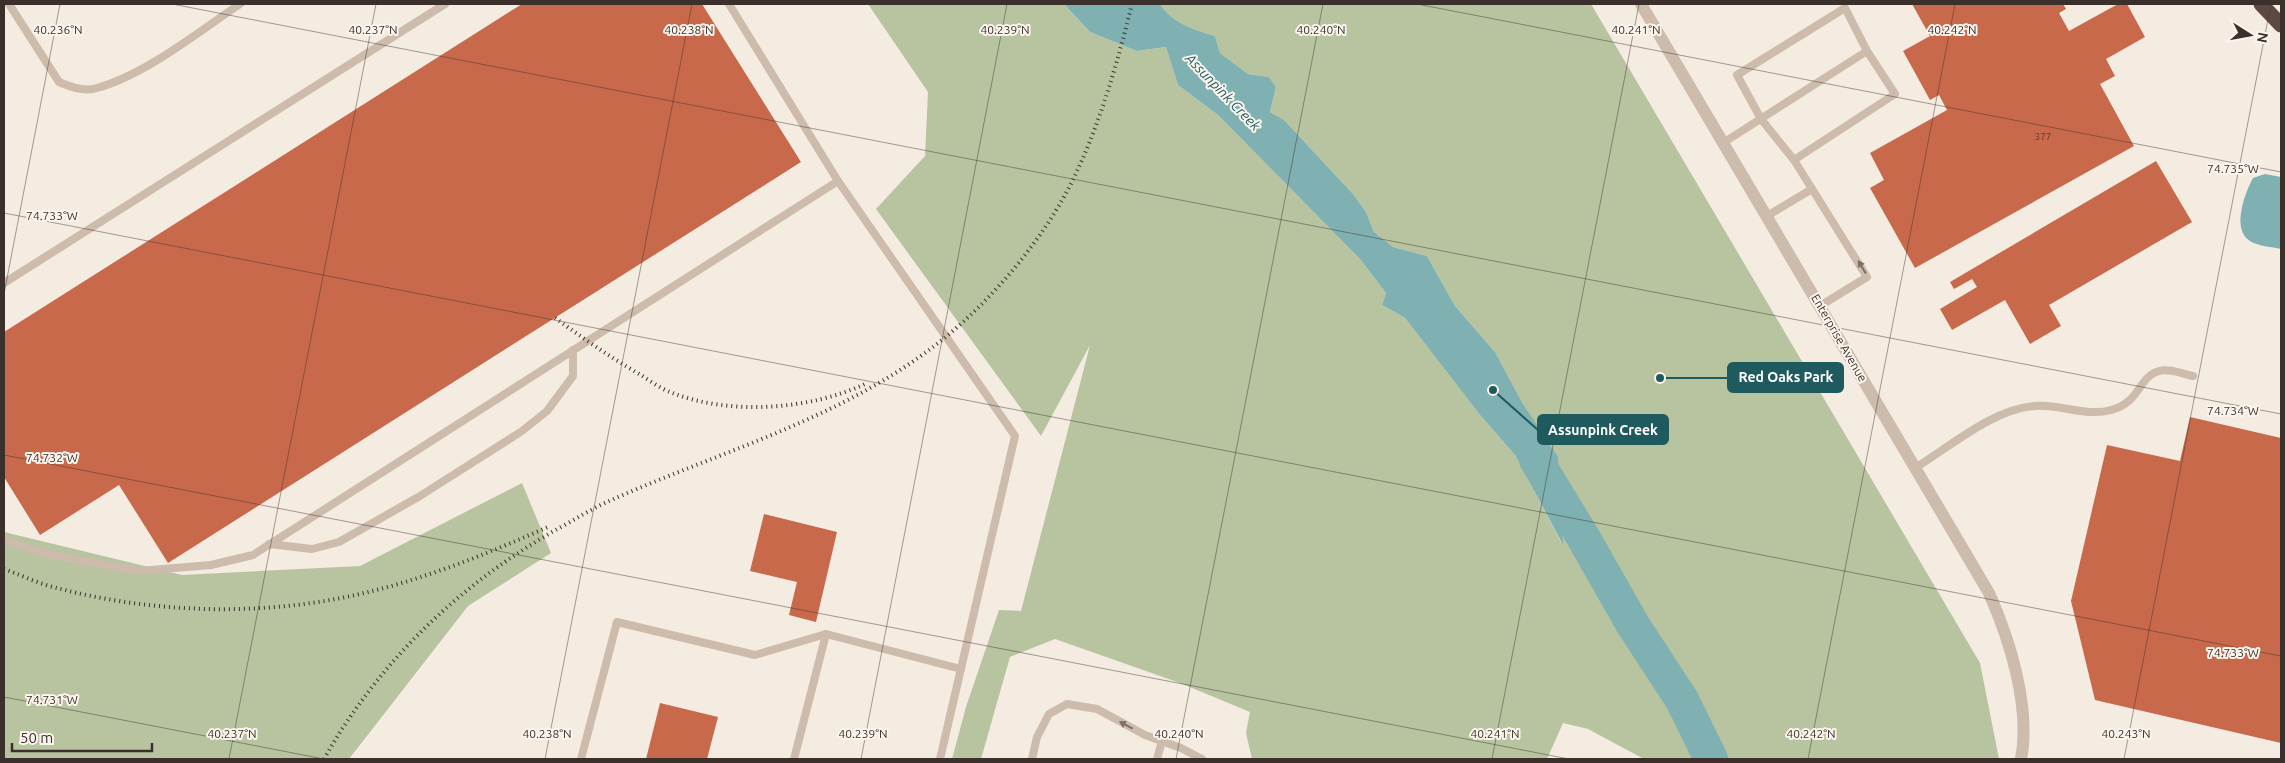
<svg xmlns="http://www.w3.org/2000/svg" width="2285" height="763" viewBox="0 0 2285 763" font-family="Ubuntu,sans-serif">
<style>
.green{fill:#b8c4a0}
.water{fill:#7fb0b2}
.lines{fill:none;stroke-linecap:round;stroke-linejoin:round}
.river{stroke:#7fb0b2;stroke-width:34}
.building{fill:#c8694b}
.lane{stroke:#cdbbac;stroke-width:8}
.street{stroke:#cdbbac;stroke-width:12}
.highway{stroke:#5c4a42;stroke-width:15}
.rail{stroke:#3b302b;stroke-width:4;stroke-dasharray:1 4;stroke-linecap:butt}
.oneway{fill:#7d6f65}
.ticks{fill:none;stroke:#3b302b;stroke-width:1;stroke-opacity:0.45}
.labels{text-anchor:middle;stroke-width:4;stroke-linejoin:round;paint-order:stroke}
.number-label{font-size:10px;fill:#5e3e33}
.street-label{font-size:12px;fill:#3b302b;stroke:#fbf5ee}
.water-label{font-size:14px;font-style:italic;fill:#1f5a5e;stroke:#fbf5ee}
.ticks-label{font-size:12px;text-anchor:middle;fill:#3b302b;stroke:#fbf5ee;stroke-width:4;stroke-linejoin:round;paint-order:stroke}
.leader{fill:none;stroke:#1f5a5e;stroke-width:2}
.callout-dot{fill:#1f5a5e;stroke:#fbf5ee;stroke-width:2}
.callout{fill:#1f5a5e;stroke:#1f5a5e;stroke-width:2}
.callout-label{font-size:14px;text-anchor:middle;font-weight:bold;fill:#fff}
</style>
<rect width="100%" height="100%" fill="#f4ebe1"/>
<g class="green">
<path d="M868 4H1064L1090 32 1137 51 1166 47 1178 85 1218 115 1360 259 1386 293 1382 305 1405 318 1480 415 1515 455 1562 544 1523 404 1495 352 1455 306 1427 256 1393 247 1374 232 1366 212 1353 194 1284 120 1270 112 1276 87 1269 77 1248 74 1220 53 1215 36C1195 30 1172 23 1160 4H1591L1980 663 1999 759H1644L1588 729 1563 723 1547 759H1252L1246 733 1250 712 1180 683 1055 639 1010 657 981 759H952L966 707 999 610 1021 611 1090 345 1041 436 876 209 925 156 928 92Z"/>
<polygon points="522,483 551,553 468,606 349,759 4,759 4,532 182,575 360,566"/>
</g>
<g class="water">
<path d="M1064 4H1160C1172 23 1195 30 1215 36L1220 53 1248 74 1269 77 1276 87 1270 112 1284 120 1353 194 1366 212 1374 232 1393 247 1427 256 1455 306 1495 352 1523 404 1558 457 1563 545 1515 455 1480 415 1405 318 1382 305 1386 293 1360 259 1218 115 1178 85 1166 47 1137 51 1090 32Z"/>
<path d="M2265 174 2281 177V249C2273 247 2257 246 2250 241 2231 229 2245 193 2253 178Z"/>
</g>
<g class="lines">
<polyline class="river" points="1536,460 1583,537 1633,625 1682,700 1711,759"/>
</g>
<g class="building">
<polygon points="522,4 702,4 801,162 168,563 119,485 40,535 4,477 4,332"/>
<polygon points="1912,4 2063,4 2066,9 2059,13 2069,31 2118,4 2127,4 2145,37 2106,59 2115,76 2100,84 2134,146 1915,268 1870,188 1884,180 1870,153 1947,110 1939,95 1930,100 1903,51 1930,36"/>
<polygon points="2156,161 2192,222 2049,305 2061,326 2030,344 2005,300 1952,330 1940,309 1977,287 1972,279 1954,289 1950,282"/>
<polygon points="2190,417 2281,438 2281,743 2095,700 2071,601 2107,445 2180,461"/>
<polygon points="764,514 837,532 816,622 789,615 797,582 750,571"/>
<polygon points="660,703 718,717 707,759 646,759"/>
</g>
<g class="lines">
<g class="lane">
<path d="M9 4 59 82C70 87 85 92 97 88 145 75 198 32 240 4"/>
<polyline points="729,4 838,181 1015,436 940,759"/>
<polyline points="1723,143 1867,51 1845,8 1737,75 1761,119 1794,160 1895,94 1867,51"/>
<polyline points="1794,160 1867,277 1820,306"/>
<polyline points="1767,216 1812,189"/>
<polyline points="4,283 445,4"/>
<path d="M1915 468C1951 446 1993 409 2035 406 2060 404 2087 417 2111 410 2140 403 2138 377 2159 371 2169 368 2183 374 2193 376"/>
<polyline points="4,538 7,541 46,554 139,571 211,565 253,555 838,181"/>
<polyline points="269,544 312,549 339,542 420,496 522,431 547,411 573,376 573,350"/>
<polyline points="581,759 617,622 755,655 826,634 961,669"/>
<polyline points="794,759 826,634"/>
<polyline points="1032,759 1037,737 1049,714 1067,704 1097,709 1145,735 1181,748 1202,759"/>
<polyline points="1157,759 1162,741"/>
</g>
<path class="street" d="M1641 4 1989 593C2010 640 2031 708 2021 759"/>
<polyline class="highway" points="2261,4 2281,25"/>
<g class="rail">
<path d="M555 318C583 338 611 358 641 375 650 381 660 388 670 392 729 416 811 410 867 383"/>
<path d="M4 569C21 575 39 584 57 588 148 612 249 616 341 598 413 584 482 556 548 527"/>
<path d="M324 759C380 660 462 582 561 527 577 518 592 509 607 502 729 447 862 414 963 322 1008 281 1053 225 1078 169 1102 117 1118 60 1132 4"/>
</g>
</g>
<defs><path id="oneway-solid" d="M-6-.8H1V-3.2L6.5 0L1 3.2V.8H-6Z" transform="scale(1.25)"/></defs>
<g class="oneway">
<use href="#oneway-solid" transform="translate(1862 267) rotate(-121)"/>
<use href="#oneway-solid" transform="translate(1126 725) rotate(-152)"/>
</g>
<path class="ticks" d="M172 4 2281 414M1417 4 2281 172M4 213 2281 656M4 294 60 4M4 455 1569 759M4 697 324 759M229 759 376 4M545 759 692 4M861 759 1007 4M1176 759 1323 4M1492 759 1639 4M1808 759 1955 4M2124 759 2271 4"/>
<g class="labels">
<g class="number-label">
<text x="2043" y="140">377</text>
</g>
<g class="street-label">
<text transform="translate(1839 338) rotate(60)" y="4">Enterprise Avenue</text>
</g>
<g class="water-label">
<text transform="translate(1223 92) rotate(46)" y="5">Assunpink Creek</text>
</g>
</g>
<g class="ticks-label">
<text x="58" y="34">40.236°N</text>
<text x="373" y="34">40.237°N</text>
<text x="1005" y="34">40.239°N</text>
<text x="1636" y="34">40.241°N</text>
<text x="1952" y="34">40.242°N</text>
<text x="689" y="34">40.238°N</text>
<text x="1321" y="34">40.240°N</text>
<text x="2233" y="173">74.735°W</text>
<text x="52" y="220">74.733°W</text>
<text x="2233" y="415">74.734°W</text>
<text x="52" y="462">74.732°W</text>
<text x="2233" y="657">74.733°W</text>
<text x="52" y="704">74.731°W</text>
<text x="232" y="738">40.237°N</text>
<text x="547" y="738">40.238°N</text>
<text x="863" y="738">40.239°N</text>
<text x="1179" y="738">40.240°N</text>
<text x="1495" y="738">40.241°N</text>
<text x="1811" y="738">40.242°N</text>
<text x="2126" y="738">40.243°N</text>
</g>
<path class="leader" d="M1660 378L1728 378M1493 390L1538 430"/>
<g class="callout-dot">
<circle cx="1660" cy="378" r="5"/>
<circle cx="1493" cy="390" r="5"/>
</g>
<g class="callout">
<rect x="1728" y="363" width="115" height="29" rx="5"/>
<rect x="1538" y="415" width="130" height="29" rx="5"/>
</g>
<g class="callout-label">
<text x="1786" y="382">Red Oaks Park</text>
<text x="1603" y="435">Assunpink Creek</text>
</g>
<rect width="2285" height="763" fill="none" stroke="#3b302b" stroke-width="10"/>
<g transform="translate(2250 35) rotate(101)" stroke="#fbf5ee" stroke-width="4" paint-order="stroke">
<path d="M0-4L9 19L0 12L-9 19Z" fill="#3b302b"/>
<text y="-8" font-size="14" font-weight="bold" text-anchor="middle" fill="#3b302b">N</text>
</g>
<path d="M12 743v8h140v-8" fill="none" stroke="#3b302b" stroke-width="2.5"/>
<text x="20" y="743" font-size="15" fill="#3b302b" stroke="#fbf5ee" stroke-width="4" paint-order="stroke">50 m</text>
</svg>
